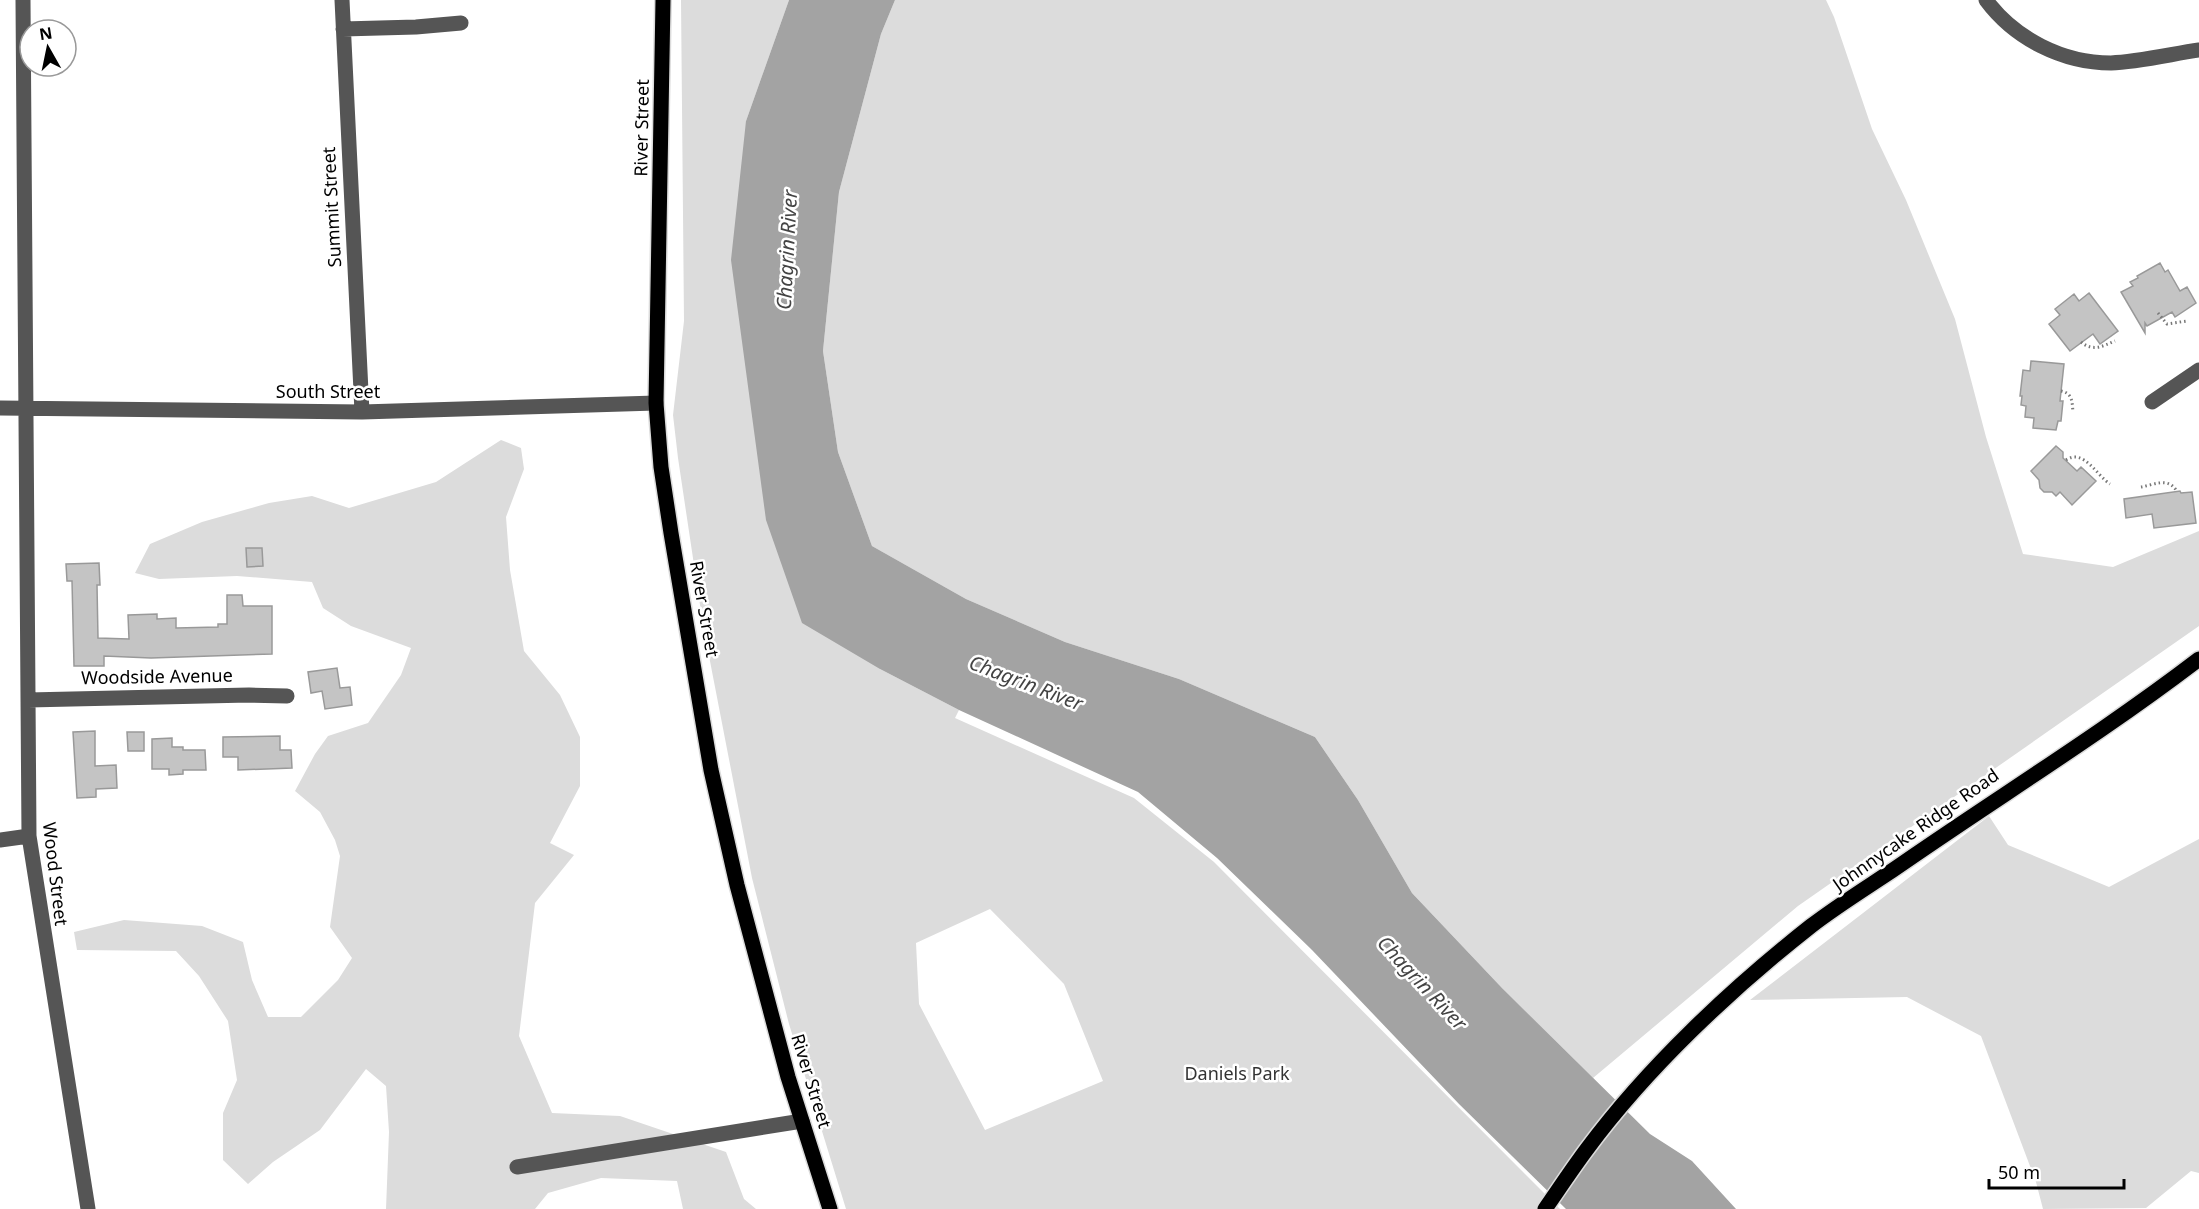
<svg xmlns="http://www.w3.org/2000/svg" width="2199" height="1209" viewBox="0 0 2199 1209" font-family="'Noto Sans',sans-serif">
	<rect width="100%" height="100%" fill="#fff"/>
	<path fill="#dcdcdc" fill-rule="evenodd" d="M 681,0 L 789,0 L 746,121 L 880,669 L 959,710 L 955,718 L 1134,798 L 1214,862 L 1560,1209 L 846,1209 L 789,1024 L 752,878 L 703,625 L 678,458 L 673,415 L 684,321 ZM 990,909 L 1064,984 L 1103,1081 L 985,1130 L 919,1004 L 916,943 Z
		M 895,0 L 1826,0 L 1834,17 L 1872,129 L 1906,200 L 1955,319 L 1986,437 L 2023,554 L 2113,567 L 2199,531 L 2199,626 L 1798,906 L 1593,1078 L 1502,988 L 1412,893 L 1358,800 L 1315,737 L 1179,679 L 1065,642 L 966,599 L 872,546 L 838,452 L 823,351 L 839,192 L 881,34 Z
		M 501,440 L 521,448 L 524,469 L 506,517 L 510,570 L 524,651 L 560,695 L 580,737 L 580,786 L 550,843 L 574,855 L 535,903 L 519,1036 L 552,1113 L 620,1116 L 726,1152 L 744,1199 L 756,1209 L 683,1209 L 677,1181 L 601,1178 L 548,1193 L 535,1209 L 386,1209 L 389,1132 L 386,1086 L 366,1069 L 320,1130 L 273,1162 L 248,1184 L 223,1160 L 223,1113 L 237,1080 L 228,1021 L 199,976 L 176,951 L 77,950 L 74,932 L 124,920 L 202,926 L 243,942 L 252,980 L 268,1017 L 301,1017 L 338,980 L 352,958 L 330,927 L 340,856 L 335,840 L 320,812 L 295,791 L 315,754 L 328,736 L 368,723 L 401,675 L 411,648 L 351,626 L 323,608 L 312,582 L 237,576 L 159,579 L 135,573 L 150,544 L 202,522 L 269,503 L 312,496 L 349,508 L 436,482 Z
		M 1989,816 L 2008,845 L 2109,887 L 2199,839 L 2199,1173 L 2191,1171 L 2146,1208 L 2043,1209 L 2036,1182 L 1981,1036 L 1907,997 L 1750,1000 Z"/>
	<path fill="#a3a3a3" d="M 789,0 L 895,0 L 881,34 L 839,192 L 823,351 L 838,452 L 872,546 L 966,599 L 1065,642 L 1179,679 L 1315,737 L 1358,800 L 1412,893 L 1502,988 L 1650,1134 L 1692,1161 L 1736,1209 L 1566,1209 L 1459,1104 L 1312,950 L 1217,858 L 1138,792 L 959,710 L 880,669 L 802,623 L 766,520 L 731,260 L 746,121 Z"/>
	<path fill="#c4c4c4" stroke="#999" stroke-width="1.5" d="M 2160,263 L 2165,272 L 2168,270 L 2180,291 L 2187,287 L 2196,303 L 2175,317 L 2172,312 L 2147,326 L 2145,323 L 2145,333 L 2121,292 L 2133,286 L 2130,282 L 2138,278 L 2137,276 Z
		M 2089,293 L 2118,331 L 2100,344 L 2093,334 L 2070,351 L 2049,324 L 2060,315 L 2055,309 L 2074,294 L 2079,301 Z
		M 2031,361 L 2064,364 L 2060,401 L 2063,401 L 2061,421 L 2058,421 L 2056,430 L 2033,428 L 2034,418 L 2025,417 L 2026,406 L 2021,405 L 2022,396 L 2020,396 L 2023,370 L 2030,371 Z
		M 2056,446 L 2063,452 L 2063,458 L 2077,471 L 2081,467 L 2096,481 L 2072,505 L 2060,492 L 2056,496 L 2052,492 L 2044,492 L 2040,488 L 2039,480 L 2031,471 Z
		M 2180,491 L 2181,493 L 2192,492 L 2196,523 L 2154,528 L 2152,514 L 2126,518 L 2124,499 Z
		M 246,548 L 262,548 L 263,566 L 247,567 Z
		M 99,563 L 100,585 L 97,585 L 98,638 L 129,639 L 128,615 L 157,614 L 157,619 L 176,618 L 176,628 L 218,627 L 218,624 L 227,624 L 227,595 L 242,595 L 243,606 L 272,606 L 272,654 L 151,658 L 104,656 L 104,666 L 74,666 L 72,581 L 67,581 L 66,564 Z
		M 337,668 L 340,688 L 350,687 L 352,705 L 325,709 L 322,691 L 311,693 L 308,672 Z
		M 95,731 L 95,766 L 116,765 L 117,788 L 96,789 L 96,797 L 77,798 L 73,732 Z
		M 127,732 L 144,732 L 144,751 L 128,751 Z
		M 280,736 L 280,750 L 291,750 L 292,768 L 238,770 L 238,757 L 223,757 L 223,737 Z
		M 172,738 L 172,747 L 183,747 L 183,750 L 205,750 L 206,770 L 183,770 L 183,774 L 169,775 L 169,769 L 152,769 L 152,739 Z"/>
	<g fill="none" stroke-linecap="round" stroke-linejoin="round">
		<g stroke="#dbdbdb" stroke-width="18">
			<path id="major" d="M 663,0 L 656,403 L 661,467 L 671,533 L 711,770 L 737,885 L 788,1077 L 830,1209
				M 1545,1209 C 1559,1189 1572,1169 1587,1149 C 1647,1068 1731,989 1811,926 C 1837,906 1866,888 1893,870 C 1995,799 2101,734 2199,659"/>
		</g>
		<path stroke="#777" stroke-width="3" stroke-dasharray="1.5 3" stroke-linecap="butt" d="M 2158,313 L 2167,324 L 2187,321
			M 2081,342 C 2093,352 2103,346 2115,341
			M 2061,391 C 2073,393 2072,403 2073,412
			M 2066,460 C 2084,448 2097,476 2110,484
			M 2141,487 C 2153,485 2168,477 2176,490"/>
		<path stroke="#555" stroke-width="15" d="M 23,0 L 29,836 L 88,1209
			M 342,0 L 362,412
			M 1986,0 C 2015,39 2063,63 2111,63 C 2137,62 2172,54 2199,50
			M 343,29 L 416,27 L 461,23
			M 2152,402 L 2199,370
			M 0,408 L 362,412 L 656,403
			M 28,700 L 249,695 L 287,696
			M 0,840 L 29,836
			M 517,1167 L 802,1121"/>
		<use href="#major" stroke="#000" stroke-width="15"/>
	</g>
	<g text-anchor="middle" stroke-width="5" stroke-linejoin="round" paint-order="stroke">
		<g font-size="18" fill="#000" stroke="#fff">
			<text transform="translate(642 128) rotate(-89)" y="6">River Street</text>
			<text transform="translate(332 207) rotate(-93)" y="6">Summit Street</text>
			<text x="328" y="398">South Street</text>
			<text transform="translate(704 609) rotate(80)" y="6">River Street</text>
			<text transform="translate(157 677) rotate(-1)" y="6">Woodside Avenue</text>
			<text transform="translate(1916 830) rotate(-35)" y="6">Johnnycake Ridge Road</text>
			<text transform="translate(55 874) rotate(83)" y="6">Wood Street</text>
			<text transform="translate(811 1081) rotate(73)" y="6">River Street</text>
		</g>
		<g font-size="18" fill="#333" stroke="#fff">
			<text x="1237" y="1080">Daniels Park</text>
		</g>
		<g font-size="20" font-style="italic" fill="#444" stroke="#fff">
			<text transform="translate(787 250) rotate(-87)" y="7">Chagrin River</text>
			<text transform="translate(1026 683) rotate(21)" y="7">Chagrin River</text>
			<text transform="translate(1422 983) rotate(47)" y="7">Chagrin River</text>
		</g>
	</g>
	<g transform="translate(48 48) rotate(351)"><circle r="28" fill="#ffffff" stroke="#999999" stroke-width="1.5"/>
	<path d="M0-4.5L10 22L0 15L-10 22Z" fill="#000000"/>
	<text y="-9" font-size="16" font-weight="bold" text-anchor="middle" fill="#000000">N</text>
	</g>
	<path d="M1989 1179v9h135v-9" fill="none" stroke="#000000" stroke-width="3"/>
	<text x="1998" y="1179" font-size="18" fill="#000000" stroke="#ffffff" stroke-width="4.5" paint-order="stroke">50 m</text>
</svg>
